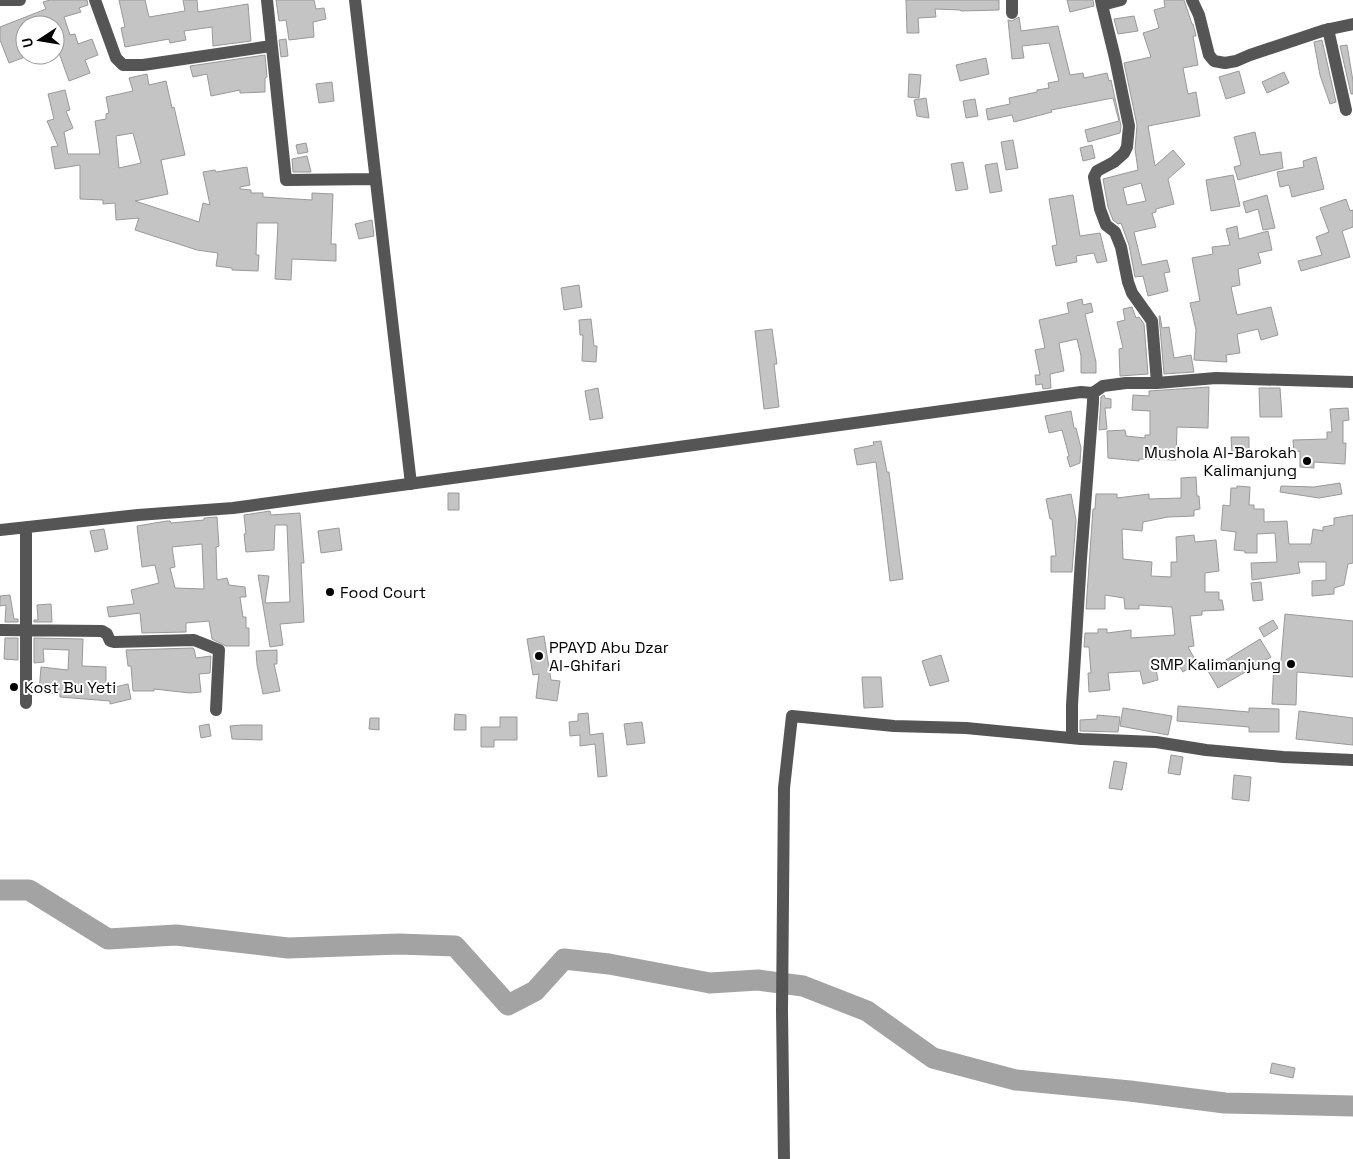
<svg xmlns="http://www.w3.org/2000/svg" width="1353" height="1159" viewBox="0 0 1353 1159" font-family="'Space Grotesk',sans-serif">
	<rect width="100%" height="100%" fill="#fff"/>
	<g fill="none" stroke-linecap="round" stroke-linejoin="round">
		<path stroke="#a3a3a3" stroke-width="21" d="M 0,890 L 29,890 L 108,939 L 176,935 L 288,948 L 399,944 L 455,946 L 508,1005 L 535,991 L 564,959 L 609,964 L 710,983 L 758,980 L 803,986 L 867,1011 L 933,1058 L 1016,1080 L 1130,1091 L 1225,1103 L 1353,1106"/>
	</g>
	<path fill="#c4c4c4" stroke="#999" fill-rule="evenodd" d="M 50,0 L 87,0 L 88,5 L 79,8 L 81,12 L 64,17 L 70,35 L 75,34 L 78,44 L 92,39 L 98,55 L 85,60 L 90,73 L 69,81 L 58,50 L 60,50 L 55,35 L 55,25 L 25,25 L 25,57 L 9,63 L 0,40 L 0,27 L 46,9 L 43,2 Z
		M 119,0 L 145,0 L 149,17 L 185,11 L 183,0 L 197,0 L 198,12 L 248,4 L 251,41 L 213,46 L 212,27 L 184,31 L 186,40 L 170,43 L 169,39 L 125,47 L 121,28 L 125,27 Z
		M 276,0 L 314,0 L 316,9 L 324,8 L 326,19 L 313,22 L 314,37 L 289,40 L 286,20 L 279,21 Z
		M 906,0 L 999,0 L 999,10 L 961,11 L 960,10 L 935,9 L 936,17 L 918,18 L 919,33 L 907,33 Z
		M 1067,0 L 1093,0 L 1094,6 L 1070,12 Z
		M 1164,0 L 1184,0 L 1192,24 L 1193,24 L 1196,36 L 1193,36 L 1198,65 L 1183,68 L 1188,94 L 1196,92 L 1200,116 L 1148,126 L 1155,166 L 1173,150 L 1185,164 L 1168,179 L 1174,204 L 1156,209 L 1156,212 L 1152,213 L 1156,227 L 1134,232 L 1142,265 L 1167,260 L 1170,272 L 1164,273 L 1168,291 L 1148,296 L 1143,276 L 1135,277 L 1129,245 L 1121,223 L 1118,224 L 1113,220 L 1108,207 L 1103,179 L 1138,170 L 1135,149 L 1137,125 L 1124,63 L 1151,57 L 1143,33 L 1159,28 L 1154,10 L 1165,7 ZM 1141,183 L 1146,201 L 1127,205 L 1123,188 Z
		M 1134,16 L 1138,31 L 1118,34 L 1114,19 Z
		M 1019,17 L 1021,31 L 1058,26 L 1070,75 L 1083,73 L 1084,78 L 1107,73 L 1109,81 L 1111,80 L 1121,126 L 1120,133 L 1088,142 L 1085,130 L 1119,121 L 1113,98 L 1051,110 L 1052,112 L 1014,122 L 1012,115 L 988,120 L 986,109 L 1010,104 L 1009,98 L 1037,92 L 1037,90 L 1049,88 L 1048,83 L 1059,81 L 1049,43 L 1022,46 L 1024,58 L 1012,59 L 1008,20 L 1012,21 Z
		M 286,39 L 288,56 L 281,57 L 279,40 Z
		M 1322,40 L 1336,102 L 1330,104 L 1320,75 L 1314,42 Z
		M 1347,45 L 1353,81 L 1353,94 L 1351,94 L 1340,46 Z
		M 265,55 L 267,77 L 265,78 L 265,92 L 240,93 L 240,90 L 211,96 L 207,74 L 193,77 L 190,66 Z
		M 986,58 L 989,74 L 960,81 L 956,65 Z
		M 1239,71 L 1245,93 L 1226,99 L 1219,77 Z
		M 1284,72 L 1289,83 L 1267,93 L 1262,82 Z
		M 147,74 L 149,85 L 166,81 L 172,108 L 174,107 L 185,155 L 161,160 L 168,194 L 135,201 L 199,222 L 203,203 L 210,205 L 203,172 L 215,170 L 216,172 L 247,167 L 250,185 L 240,187 L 240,189 L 251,190 L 251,193 L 263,193 L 263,197 L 312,200 L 312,193 L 333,194 L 331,244 L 336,244 L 336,261 L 292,259 L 291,280 L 275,279 L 278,223 L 257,223 L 256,255 L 259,255 L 258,271 L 232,270 L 232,268 L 216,266 L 218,253 L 197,250 L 135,230 L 139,218 L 116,220 L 115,203 L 103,204 L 103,200 L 80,199 L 80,165 L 55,169 L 51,147 L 58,146 L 47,121 L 54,119 L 48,94 L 65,90 L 70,110 L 66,111 L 73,128 L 64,132 L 68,154 L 100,154 L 95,121 L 106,119 L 106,114 L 109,113 L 106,97 L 133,91 L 129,78 ZM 133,133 L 141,163 L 119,168 L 116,136 Z
		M 909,74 L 921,75 L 919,98 L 908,97 Z
		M 332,82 L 334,101 L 319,103 L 316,84 Z
		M 926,98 L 929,118 L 917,116 L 914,100 Z
		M 975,99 L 978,116 L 966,118 L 963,101 Z
		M 1255,132 L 1260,155 L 1281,152 L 1283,168 L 1238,180 L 1234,167 L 1241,165 L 1234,137 Z
		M 1013,140 L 1018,168 L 1006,170 L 1001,142 Z
		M 306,143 L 308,152 L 298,154 L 296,145 Z
		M 1092,145 L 1095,158 L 1083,161 L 1080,148 Z
		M 307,156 L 311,172 L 293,172 L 292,159 Z
		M 1316,157 L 1324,189 L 1292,197 L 1289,185 L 1280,187 L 1277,172 L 1304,167 L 1303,161 Z
		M 963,162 L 968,189 L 956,191 L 951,164 Z
		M 997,163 L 1002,191 L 990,193 L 985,165 Z
		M 1233,175 L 1240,206 L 1211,211 L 1206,180 Z
		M 1073,195 L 1080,236 L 1100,233 L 1107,261 L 1097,263 L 1094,253 L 1076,256 L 1077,262 L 1056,266 L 1052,246 L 1057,245 L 1049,199 Z
		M 1267,195 L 1275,228 L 1263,230 L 1258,209 L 1246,213 L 1243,202 Z
		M 1346,199 L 1350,211 L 1353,210 L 1353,227 L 1342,231 L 1350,257 L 1301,271 L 1298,261 L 1322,255 L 1316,237 L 1329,232 L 1320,208 Z
		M 372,220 L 374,236 L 359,239 L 355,224 Z
		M 1237,226 L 1239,239 L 1268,231 L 1272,250 L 1258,253 L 1261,263 L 1238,269 L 1240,285 L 1231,287 L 1237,315 L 1271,307 L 1278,335 L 1261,340 L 1258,329 L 1237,334 L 1240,353 L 1226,355 L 1227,362 L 1194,360 L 1196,330 L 1190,303 L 1200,301 L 1192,258 L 1213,254 L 1212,247 L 1230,245 L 1226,229 Z
		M 579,285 L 582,307 L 564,310 L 561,288 Z
		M 1082,299 L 1083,305 L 1091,303 L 1093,312 L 1085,314 L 1096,362 L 1096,373 L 1081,373 L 1081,356 L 1077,339 L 1059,343 L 1064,371 L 1050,374 L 1051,388 L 1043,389 L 1042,384 L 1036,385 L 1035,375 L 1040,375 L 1035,350 L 1045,348 L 1039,320 L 1069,313 L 1067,303 Z
		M 1132,307 L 1136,318 L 1139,317 L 1144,324 L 1148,374 L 1120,376 L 1119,349 L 1123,348 L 1117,322 L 1125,320 L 1123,309 Z
		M 1159,316 L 1160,316 L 1162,328 L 1169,327 L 1174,358 L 1191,355 L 1194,372 L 1164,374 Z
		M 591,319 L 594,346 L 597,346 L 596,362 L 582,361 L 583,335 L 580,335 L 579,320 Z
		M 772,329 L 777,364 L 774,364 L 779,407 L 764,409 L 755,331 Z
		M 1209,387 L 1208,428 L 1177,427 L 1176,460 L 1139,459 L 1139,461 L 1108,458 L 1107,431 L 1125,430 L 1126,436 L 1145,438 L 1145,435 L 1150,435 L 1150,411 L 1132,410 L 1133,395 L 1149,396 L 1149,391 Z
		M 598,388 L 603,418 L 590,420 L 585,391 Z
		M 1259,388 L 1280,388 L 1282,417 L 1260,417 Z
		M 1104,395 L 1105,398 L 1111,399 L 1111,408 L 1105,408 L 1107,429 L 1099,430 L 1101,397 Z
		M 1348,408 L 1349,420 L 1343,421 L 1343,443 L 1346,443 L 1345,464 L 1314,462 L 1314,468 L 1300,467 L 1300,451 L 1294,452 L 1293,440 L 1327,439 L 1327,432 L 1332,432 L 1330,409 Z
		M 1071,411 L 1074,428 L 1076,428 L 1081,448 L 1080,463 L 1070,467 L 1067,457 L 1069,456 L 1062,430 L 1049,433 L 1045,416 Z
		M 1231,437 L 1249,437 L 1249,454 L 1232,454 Z
		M 881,441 L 887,472 L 889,472 L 903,579 L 890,581 L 876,462 L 857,465 L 854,449 L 874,445 L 873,442 Z
		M 1196,477 L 1197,496 L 1199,496 L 1200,509 L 1194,510 L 1194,516 L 1168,517 L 1143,522 L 1142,531 L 1122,529 L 1123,559 L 1152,562 L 1151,576 L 1171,577 L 1171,562 L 1177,562 L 1176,537 L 1194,535 L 1195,542 L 1216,540 L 1219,571 L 1205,573 L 1205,592 L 1219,592 L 1219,600 L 1222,600 L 1224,610 L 1202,611 L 1202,615 L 1190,616 L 1194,646 L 1188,647 L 1197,663 L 1183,672 L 1177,662 L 1156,669 L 1158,680 L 1143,684 L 1140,671 L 1108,673 L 1110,690 L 1089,692 L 1088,673 L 1091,673 L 1089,647 L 1084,647 L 1085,633 L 1098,633 L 1098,629 L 1107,629 L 1107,633 L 1131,630 L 1131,638 L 1175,635 L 1172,607 L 1139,605 L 1139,609 L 1125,609 L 1124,598 L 1105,595 L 1105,609 L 1086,609 L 1093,509 L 1095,509 L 1096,494 L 1117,494 L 1117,498 L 1149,494 L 1149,499 L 1181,498 L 1181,478 Z
		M 1340,483 L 1342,494 L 1319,498 L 1280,492 L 1281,486 L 1314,487 Z
		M 1237,486 L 1250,487 L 1249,505 L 1254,505 L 1254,509 L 1264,509 L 1264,522 L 1287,521 L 1289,544 L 1311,544 L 1313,529 L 1323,531 L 1323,527 L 1334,525 L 1334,518 L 1353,515 L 1353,563 L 1348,564 L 1344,585 L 1334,588 L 1334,594 L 1312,596 L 1312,581 L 1326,580 L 1326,562 L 1298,562 L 1300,573 L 1252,580 L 1251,563 L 1277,562 L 1275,533 L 1257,534 L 1257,553 L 1245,553 L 1245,551 L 1234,550 L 1236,532 L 1221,530 L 1223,505 L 1230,506 L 1231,488 L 1237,488 Z
		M 448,493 L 459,493 L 459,510 L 448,510 Z
		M 1071,494 L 1076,520 L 1072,572 L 1051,572 L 1051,556 L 1056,556 L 1052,519 L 1050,519 L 1046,499 Z
		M 270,511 L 271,515 L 300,513 L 304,563 L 301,563 L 304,622 L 280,624 L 283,645 L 270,647 L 258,575 L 269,576 L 265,603 L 290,602 L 287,525 L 275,525 L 274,550 L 246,552 L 244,534 L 246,534 L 244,515 Z
		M 217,517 L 219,546 L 216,547 L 217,580 L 227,578 L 229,585 L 245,587 L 246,597 L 240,597 L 243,617 L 246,617 L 246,628 L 249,628 L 249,646 L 226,646 L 212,639 L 209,621 L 186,623 L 186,632 L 142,633 L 140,613 L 109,617 L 107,607 L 134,604 L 131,590 L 159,583 L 155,565 L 142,567 L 137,526 L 167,521 L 170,521 L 171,523 L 204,520 L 204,518 ZM 202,544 L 204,589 L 175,588 L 170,568 L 175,567 L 172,547 Z
		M 339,528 L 342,550 L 321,553 L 318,531 Z
		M 104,529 L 108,549 L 95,552 L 90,531 Z
		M 1261,582 L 1263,600 L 1253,601 L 1251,583 Z
		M 10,595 L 14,619 L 18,619 L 18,622 L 5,622 L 6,605 L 0,606 L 0,596 Z
		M 51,604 L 52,622 L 34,622 L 34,620 L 38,620 L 37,605 Z
		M 1285,614 L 1353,621 L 1353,677 L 1297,672 L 1296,705 L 1272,704 L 1274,662 L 1280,672 Z
		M 1273,620 L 1278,628 L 1264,637 L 1259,628 Z
		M 544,636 L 551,680 L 560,681 L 557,701 L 536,698 L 539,674 L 533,675 L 527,639 Z
		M 5,638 L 18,638 L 18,660 L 4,659 Z
		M 34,638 L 83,639 L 82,666 L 106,667 L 106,689 L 128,684 L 131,699 L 110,704 L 110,701 L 60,697 L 60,694 L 39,692 L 41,667 L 68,670 L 69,650 L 43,649 L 44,662 L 34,663 Z
		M 1260,639 L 1271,657 L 1218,688 L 1208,671 Z
		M 193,648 L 194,649 L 196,658 L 211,656 L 210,673 L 199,674 L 201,692 L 190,693 L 154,689 L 154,691 L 133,691 L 131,666 L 128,666 L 126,650 Z
		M 277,650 L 277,664 L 274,664 L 280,691 L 263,694 L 257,665 L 256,651 Z
		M 941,655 L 949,681 L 930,686 L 922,661 Z
		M 862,677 L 881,677 L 883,707 L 864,708 Z
		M 1178,706 L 1249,712 L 1249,708 L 1279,709 L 1279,732 L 1249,732 L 1249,727 L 1177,721 Z
		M 1123,708 L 1172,716 L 1168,735 L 1120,726 Z
		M 1299,711 L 1353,718 L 1353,745 L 1296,739 Z
		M 588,713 L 590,735 L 603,733 L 607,776 L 598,777 L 595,744 L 580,746 L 580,735 L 570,736 L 569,722 L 578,721 L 578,714 Z
		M 455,714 L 466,715 L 466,730 L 454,730 Z
		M 1097,715 L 1120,717 L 1118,732 L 1080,731 L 1080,720 L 1097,719 Z
		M 500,717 L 517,717 L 517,740 L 494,740 L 494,747 L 481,747 L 481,727 L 500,727 Z
		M 370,718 L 379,718 L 379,730 L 369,729 Z
		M 642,722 L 645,743 L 627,745 L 624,724 Z
		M 209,724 L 211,736 L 201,738 L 199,726 Z
		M 242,725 L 262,725 L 262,740 L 232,739 L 230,726 Z
		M 1171,755 L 1183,757 L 1180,775 L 1168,773 Z
		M 1114,761 L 1127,763 L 1122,790 L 1109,788 Z
		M 1234,775 L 1251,777 L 1249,801 L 1232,799 Z
		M 1272,1063 L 1295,1068 L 1293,1078 L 1270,1073 Z"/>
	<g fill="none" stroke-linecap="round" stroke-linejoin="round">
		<path stroke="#555" stroke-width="12" d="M 1,0 L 20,0
			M 95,0 L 116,58 L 123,65 L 143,65 L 271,46
			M 267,0 L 286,180 L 375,179
			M 355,0 L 411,484
			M 1101,0 L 1102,5 L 1121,0
			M 1192,0 L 1199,15 L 1209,55 L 1214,61 L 1225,63 L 1236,61 L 1250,55 L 1325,30 L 1353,24
			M 1102,5 L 1115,58 L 1129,126 L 1127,147 L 1124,153 L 1114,162 L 1097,171 L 1094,177 L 1100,209 L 1106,225 L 1115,232 L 1121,247 L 1128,282 L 1132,293 L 1152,321 L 1157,383
			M 1012,13 L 1012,0
			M 1328,29 L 1346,110
			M 26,528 L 26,703
			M 0,530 L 138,515 L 233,508 L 1081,392 L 1093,393 L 1103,386 L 1126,383 L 1157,383 L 1216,378 L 1353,382
			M 0,630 L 102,631 L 107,634 L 110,641 L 114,642 L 194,640 L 219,650 L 216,710
			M 1072,738 L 1072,705 L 1081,559 L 1093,402 L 1093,393
			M 784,1159 L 782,1010 L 784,788 L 792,716 L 894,726 L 966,728 L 1081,739 L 1156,742 L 1206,750 L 1283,757 L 1353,760"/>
	</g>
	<g fill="#000" stroke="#fff" stroke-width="2">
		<circle cx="1307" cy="461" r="5"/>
		<circle cx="330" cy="592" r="5"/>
		<circle cx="539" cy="656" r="5"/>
		<circle cx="1291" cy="664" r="5"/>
		<circle cx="14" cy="687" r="5"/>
	</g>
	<g text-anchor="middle" stroke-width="4" stroke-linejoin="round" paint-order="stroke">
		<g font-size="16" fill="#000" stroke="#fff" text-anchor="start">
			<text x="1297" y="458" text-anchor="end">Mushola Al-Barokah<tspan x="1297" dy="18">Kalimanjung</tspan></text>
			<text x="340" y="598">Food Court</text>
			<text x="549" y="653">PPAYD Abu Dzar<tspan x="549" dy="18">Al-Ghifari</tspan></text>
			<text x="1281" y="670" text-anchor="end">SMP Kalimanjung</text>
			<text x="24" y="693">Kost Bu Yeti</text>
		</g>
	</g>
	<g transform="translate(40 40) rotate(258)"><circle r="24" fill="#ffffff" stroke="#999999"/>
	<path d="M0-4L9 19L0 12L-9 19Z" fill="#000000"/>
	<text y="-8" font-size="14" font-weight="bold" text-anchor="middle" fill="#000000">U</text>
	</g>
</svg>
